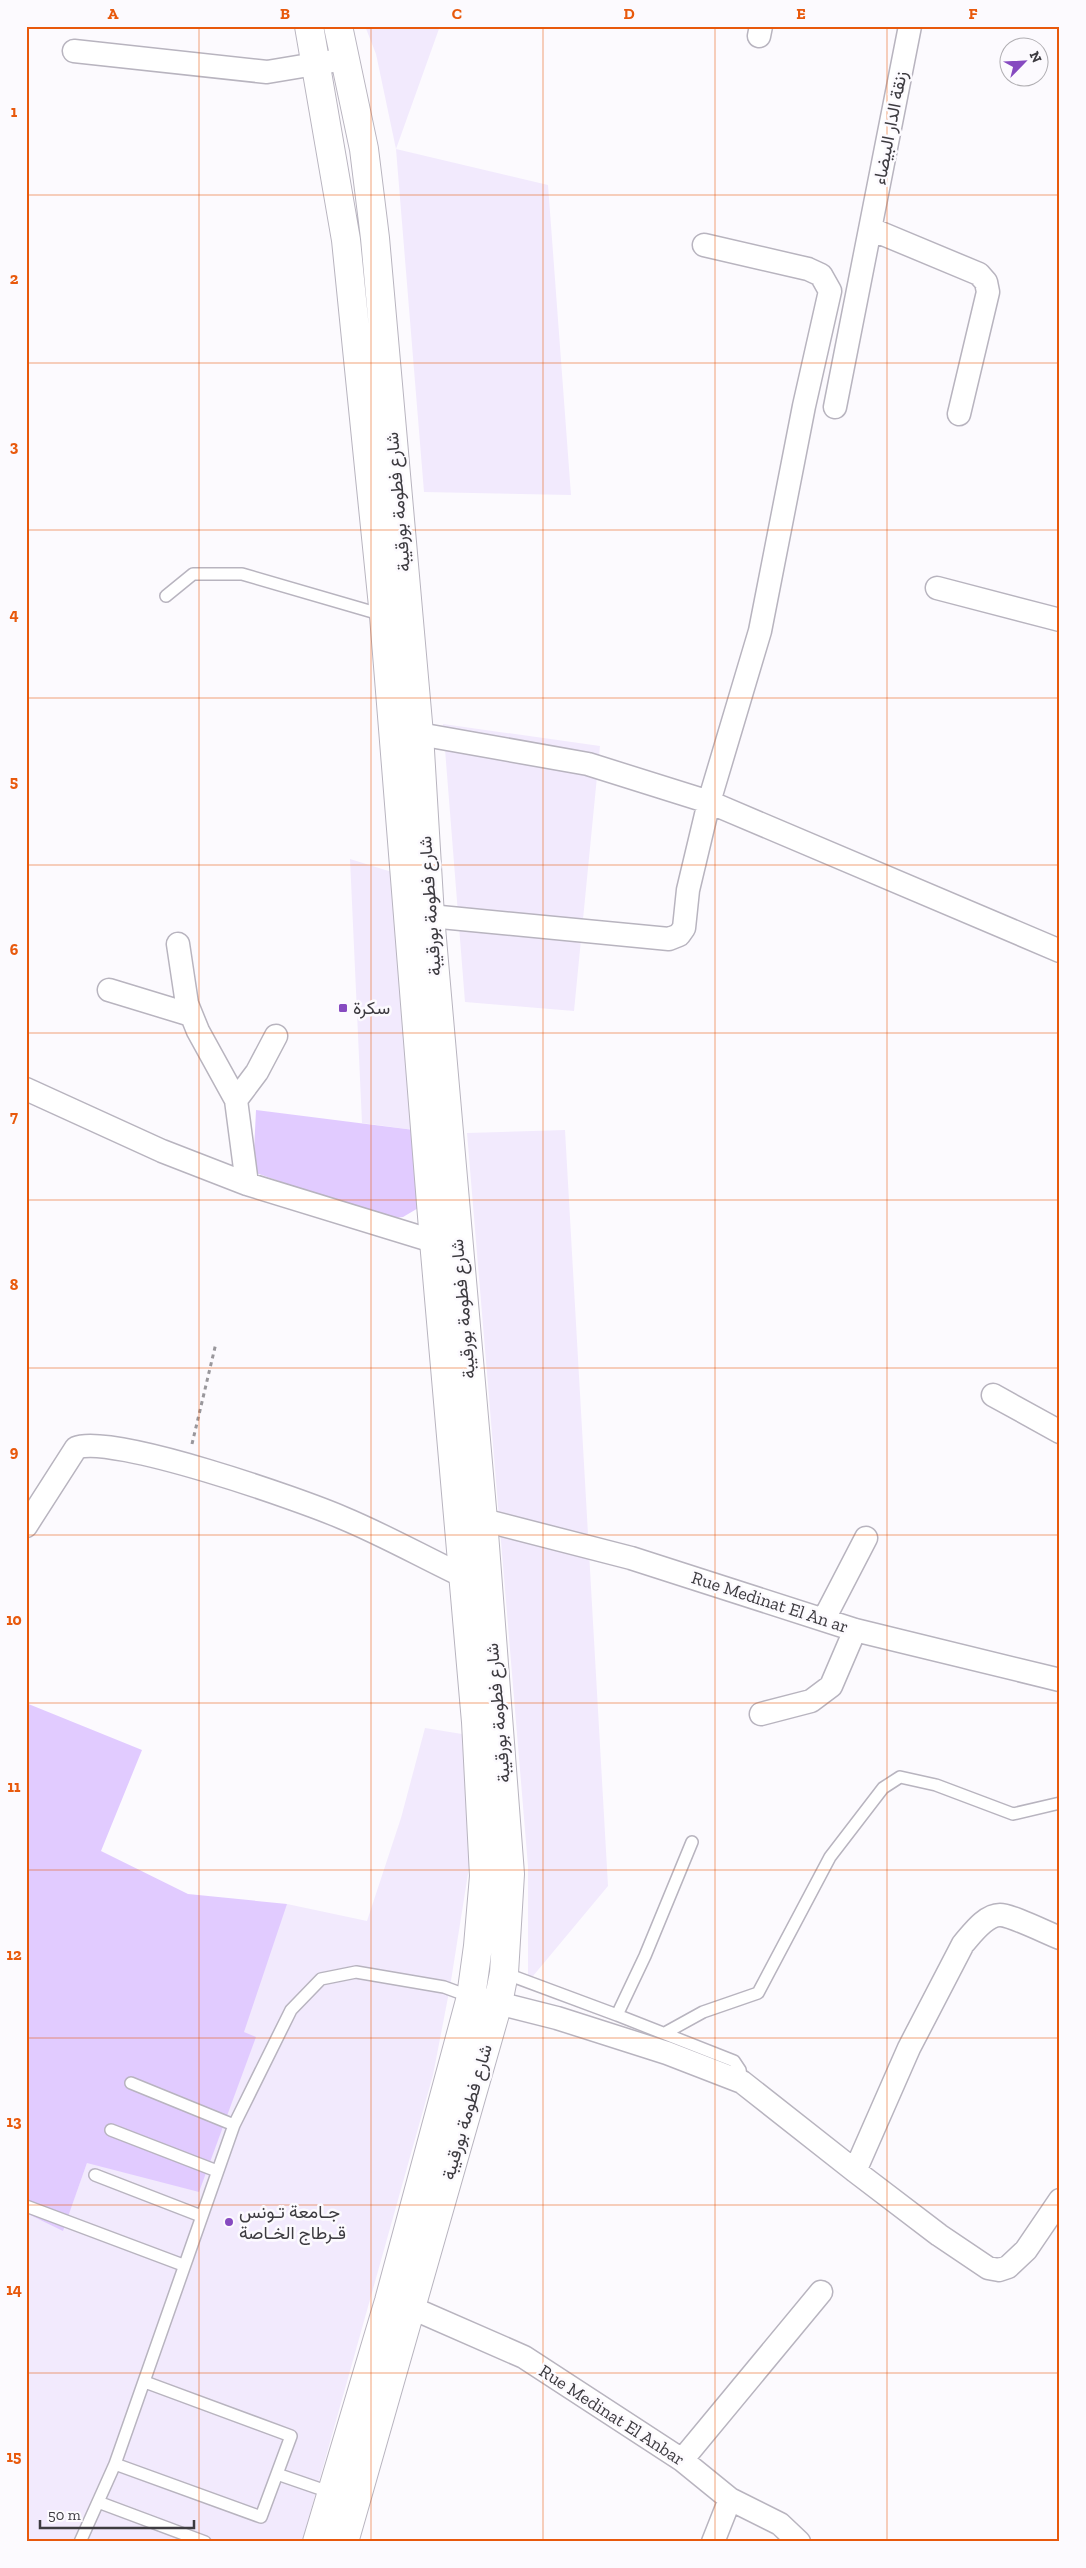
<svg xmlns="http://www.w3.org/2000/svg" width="1086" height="2568" viewBox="0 0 1086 2568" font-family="'Zilla Slab',Vazirmatn,serif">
	<rect width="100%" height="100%" fill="#fcfafe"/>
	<path fill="#f2eafd" d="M 365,26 L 440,26 L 396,149 L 548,185 L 571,495 L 424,492 L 396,149 L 376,54 Z
		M 443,724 L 600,746 L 574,1011 L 465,1002 Z
		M 350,859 L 395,873 L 414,1130 L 362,1123 Z
		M 565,1130 L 608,1886 L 528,1982 L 528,1866 L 467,1133 Z
		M 425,1728 L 462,1734 L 470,1861 L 450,1987 L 433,2075 L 302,2542 L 26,2542 L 26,2213 L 63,2230 L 87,2163 L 287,1904 L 367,1921 L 401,1818 Z"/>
	<path fill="#e1cbff" d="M 256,1110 L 414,1130 L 420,1207 L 403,1217 L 386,1219 L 253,1172 Z
		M 26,1703 L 142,1750 L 101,1851 L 188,1894 L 287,1904 L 244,2032 L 256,2037 L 199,2192 L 87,2163 L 63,2231 L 26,2213 Z"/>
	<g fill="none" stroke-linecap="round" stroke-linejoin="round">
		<g stroke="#b8b4bf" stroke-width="14">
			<path id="service" d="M 166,596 L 193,574 L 242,574 L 383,615
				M 692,1842 L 645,1956 L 617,2015 L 734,2061 L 740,2070 L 742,2082
				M 504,1973 L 617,2015
				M 665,2033 L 703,2012 L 758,1993 L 830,1857 L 883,1788 L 900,1777 L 936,1785 L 1013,1814 L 1060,1803
				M 131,2083 L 234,2125
				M 111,2130 L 217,2171
				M 95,2175 L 201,2216
				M 26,2206 L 183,2265
				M 145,2382 L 291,2436 L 261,2517 L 115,2464 L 234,2125 L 291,2010 L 321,1979 L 356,1972 L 444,1987 L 471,1997
				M 277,2474 L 332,2493
				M 98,2502 L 205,2542
				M 80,2542 L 115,2464"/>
		</g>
		<g stroke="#b8b4bf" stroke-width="25">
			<path id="minor" d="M 759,36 L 761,26
				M 74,51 L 267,72 L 345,59
				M 871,229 L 979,274 L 986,282 L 988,292 L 959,414
				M 835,407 L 910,26
				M 937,588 L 1060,620
				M 419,734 L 588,764 L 709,802 L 1060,951
				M 430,916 L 669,939 L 679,935 L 684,928 L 688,890 L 709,802 L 760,631 L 804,406 L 830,291 L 821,275 L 808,269 L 704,245
				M 178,944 L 187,1004 L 198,1031 L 236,1100
				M 109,990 L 191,1015
				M 26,1089 L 162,1151 L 247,1184 L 449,1246
				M 247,1184 L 236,1100 L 257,1072 L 276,1036
				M 993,1395 L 1060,1432
				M 483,1520 L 631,1558 L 855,1630 L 1060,1680
				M 26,1526 L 76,1448 C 110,1433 302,1500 343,1518 C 384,1535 423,1557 463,1576
				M 824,1619 L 866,1538
				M 761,1714 L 811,1701 L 831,1686 L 855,1630
				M 482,1999 L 557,2018 L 667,2053 L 742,2082 L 855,2171 L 939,2235 L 988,2268 L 999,2270 L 1008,2267 L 1026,2250 L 1060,2200
				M 855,2171 L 909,2048 L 963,1944 C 972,1934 985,1915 1000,1915 C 1011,1915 1047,1933 1060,1938
				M 412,2308 L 524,2357 L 682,2460 L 730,2499 L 780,2524 L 799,2542
				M 682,2460 L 821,2292
				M 713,2542 L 730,2499"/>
		</g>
		<g stroke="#b8b4bf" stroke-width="30">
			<path id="primary" d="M 309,26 L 346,240 L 384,616 L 434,1241 L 476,1722 L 484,1876 L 478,1946 L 471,1997 L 389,2301 L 317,2542
				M 338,26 L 364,149 L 375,238 L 419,734 L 430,916 L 483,1520 L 510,1874 L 504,1973 L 498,2003 L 344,2542"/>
		</g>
		<path stroke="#99979c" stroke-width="3" stroke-dasharray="4 4" stroke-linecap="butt" d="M 192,1444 L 216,1343"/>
		<use href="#service" stroke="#fff" stroke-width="11"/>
		<use href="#minor" stroke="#fff" stroke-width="22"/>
		<use href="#primary" stroke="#fff" stroke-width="28"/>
	</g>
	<path fill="none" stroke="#e8590c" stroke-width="1" stroke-opacity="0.55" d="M 199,26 L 199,2542M 371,26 L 371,2542M 543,26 L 543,2542M 715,26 L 715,2542M 887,26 L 887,2542M 26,195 L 1060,195M 26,363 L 1060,363M 26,530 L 1060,530M 26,698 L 1060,698M 26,865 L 1060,865M 26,1033 L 1060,1033M 26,1200 L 1060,1200M 26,1368 L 1060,1368M 26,1535 L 1060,1535M 26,1703 L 1060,1703M 26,1870 L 1060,1870M 26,2038 L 1060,2038M 26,2205 L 1060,2205M 26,2373 L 1060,2373"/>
	<g fill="#864ac0" stroke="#fcfafe" stroke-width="2">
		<rect x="338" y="1003" width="10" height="10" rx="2.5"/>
		<circle cx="229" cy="2222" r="5"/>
	</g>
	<g text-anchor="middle" stroke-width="5" stroke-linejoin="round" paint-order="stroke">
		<g font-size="18" fill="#3d3b40" stroke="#fcfafe">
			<text transform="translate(890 128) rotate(-79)" y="6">زنقة الدار البيضاء</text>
			<text transform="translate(398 502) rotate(-95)" y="6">شارع فطومة بورقيبة</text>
			<text transform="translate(430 906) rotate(-94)" y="6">شارع فطومة بورقيبة</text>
			<text transform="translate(463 1309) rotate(-95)" y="6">شارع فطومة بورقيبة</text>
			<text transform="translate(770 1602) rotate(18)" y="6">Rue Medinat El An ar</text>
			<text transform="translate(498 1713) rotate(-95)" y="6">شارع فطومة بورقيبة</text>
			<text transform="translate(467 2112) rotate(-74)" y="6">شارع فطومة بورقيبة</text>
			<text transform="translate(612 2415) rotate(33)" y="6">Rue Medinat El Anbar</text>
		</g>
		<g font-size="18" fill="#3d3b40" stroke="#fcfafe" text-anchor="start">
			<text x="353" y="1014">سكرة</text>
			<text x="239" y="2218">جـامعة تـونس<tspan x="239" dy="21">قـرطاج الخـاصة</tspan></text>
		</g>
	</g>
	<rect width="1086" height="2568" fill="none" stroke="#fcfafe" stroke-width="55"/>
	<g transform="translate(1024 62) rotate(66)"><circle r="24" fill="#fcfafe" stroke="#b0aeb2"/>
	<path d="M0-4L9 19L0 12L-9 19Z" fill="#864ac0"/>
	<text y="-8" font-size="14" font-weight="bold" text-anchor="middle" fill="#3d3b40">N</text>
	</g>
	<path d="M40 2520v8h154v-8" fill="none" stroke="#3d3b40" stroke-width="2.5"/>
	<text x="48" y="2520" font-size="15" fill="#3d3b40" stroke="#fcfafe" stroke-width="4" paint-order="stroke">50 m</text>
	<rect x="28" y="28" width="1030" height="2512" fill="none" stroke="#e8590c" stroke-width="2"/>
	<g font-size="16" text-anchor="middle" font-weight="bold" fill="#e8590c">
		<text x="113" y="19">A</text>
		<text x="285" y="19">B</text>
		<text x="457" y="19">C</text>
		<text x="629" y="19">D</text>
		<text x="801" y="19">E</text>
		<text x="973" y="19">F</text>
		<text x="14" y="117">1</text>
		<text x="14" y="284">2</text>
		<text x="14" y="452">3</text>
		<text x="14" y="620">4</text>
		<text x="14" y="787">5</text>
		<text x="14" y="955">6</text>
		<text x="14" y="1122">7</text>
		<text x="14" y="1290">8</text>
		<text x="14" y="1457">9</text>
		<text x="14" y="1625">10</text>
		<text x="14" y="1792">11</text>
		<text x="14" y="1960">12</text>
		<text x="14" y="2127">13</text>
		<text x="14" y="2295">14</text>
		<text x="14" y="2462">15</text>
	</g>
</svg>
